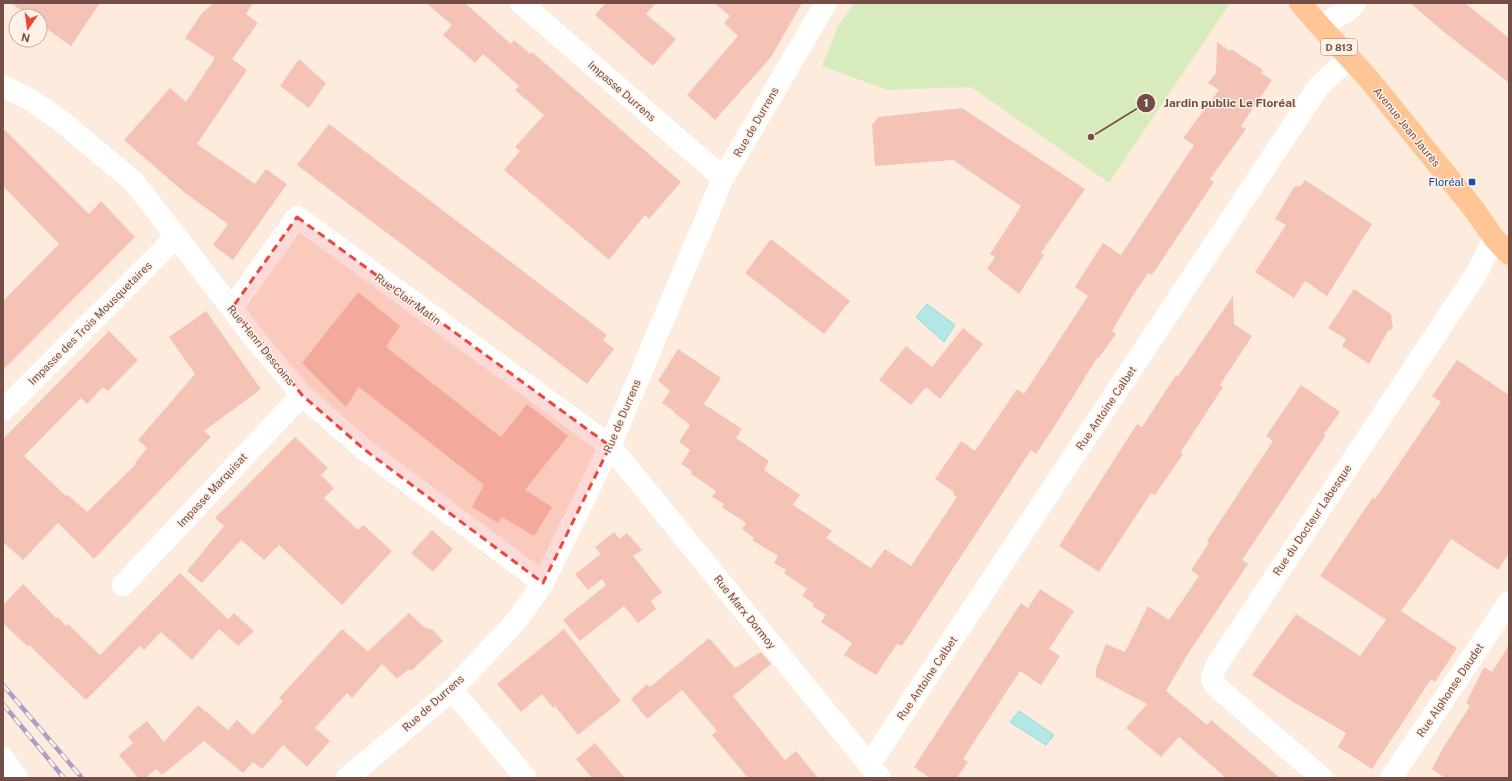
<svg xmlns="http://www.w3.org/2000/svg" width="1512" height="781" viewBox="0 0 1512 781" font-family="'Public Sans',sans-serif">
	<rect width="100%" height="100%" fill="#fdecde"/>
	<path fill="#d7ebbd" d="M 855,3 L 1230,3 L 1109,183 L 971,87 L 887,90 L 822,66 L 838,26 Z"/>
	<path fill="#b3e7e6" stroke="#98d9d8" d="M 927,304 L 955,325 L 944,342 L 916,317 Z
		M 1019,711 L 1054,735 L 1046,745 L 1010,722 Z"/>
	<path fill="#f4c3b5" d="M 11,3 L 100,3 L 71,46 L 40,24 L 40,16 L 29,16 Z
		M 214,3 L 253,3 L 246,14 L 258,23 L 232,59 L 247,70 L 197,144 L 255,184 L 266,169 L 287,184 L 233,260 L 213,245 L 228,224 L 185,193 L 124,140 L 170,88 L 186,102 L 215,58 L 185,38 L 202,13 Z
		M 426,3 L 465,3 L 511,44 L 514,40 L 530,54 L 532,52 L 681,182 L 649,219 L 645,215 L 609,260 L 504,170 L 520,151 L 515,147 L 544,115 L 515,90 L 519,86 L 483,54 L 475,63 L 443,35 L 452,25 Z
		M 606,3 L 656,3 L 646,14 L 676,39 L 653,66 L 595,15 Z
		M 714,3 L 802,3 L 771,57 L 715,120 L 687,95 L 738,36 L 724,23 L 730,16 Z
		M 1410,3 L 1465,3 L 1509,38 L 1509,83 L 1444,32 Z
		M 1217,42 L 1230,51 L 1231,49 L 1263,70 L 1261,73 L 1272,80 L 1241,126 L 1246,129 L 1210,179 L 1214,182 L 1152,275 L 1148,273 L 1132,297 L 1112,331 L 1116,334 L 1098,359 L 1097,358 L 1054,427 L 1036,454 L 1031,450 L 902,646 L 897,644 L 876,675 L 844,655 L 852,643 L 821,622 L 826,615 L 812,606 L 814,604 L 802,596 L 807,589 L 784,573 L 786,570 L 774,563 L 778,556 L 752,540 L 754,538 L 742,529 L 746,523 L 722,507 L 724,504 L 712,497 L 716,491 L 691,474 L 692,471 L 681,464 L 690,450 L 679,442 L 690,425 L 674,413 L 675,412 L 662,403 L 670,391 L 658,381 L 678,349 L 721,378 L 704,404 L 742,429 L 736,438 L 769,461 L 764,470 L 800,495 L 793,505 L 832,531 L 826,538 L 871,568 L 885,549 L 911,566 L 957,497 L 953,494 L 954,492 L 935,479 L 961,441 L 975,451 L 1017,389 L 1024,394 L 1088,296 L 1075,287 L 1103,243 L 1121,255 L 1194,145 L 1183,138 L 1219,90 L 1208,83 L 1216,73 Z
		M 299,59 L 326,83 L 309,108 L 280,86 Z
		M 962,108 L 1085,189 L 1041,253 L 1044,255 L 1019,294 L 987,269 L 995,257 L 990,254 L 1021,206 L 953,160 L 875,166 L 872,125 L 878,117 Z
		M 329,124 L 607,335 L 603,340 L 614,349 L 587,384 L 297,165 Z
		M 3,128 L 89,214 L 101,201 L 135,237 L 3,370 L 3,301 L 59,244 L 3,186 Z
		M 1305,180 L 1372,224 L 1327,296 L 1305,281 L 1294,298 L 1255,272 L 1286,225 L 1275,219 L 1294,187 L 1301,186 Z
		M 771,239 L 850,301 L 824,334 L 745,273 Z
		M 1354,289 L 1391,314 L 1393,329 L 1388,331 L 1369,364 L 1342,346 L 1346,339 L 1328,328 Z
		M 358,292 L 400,326 L 386,347 L 501,437 L 527,404 L 568,436 L 525,490 L 552,507 L 534,536 L 502,517 L 498,523 L 472,507 L 484,485 L 359,387 L 346,407 L 302,363 Z
		M 1233,296 L 1234,324 L 1252,336 L 1220,385 L 1223,387 L 1181,452 L 1183,454 L 1155,495 L 1151,493 L 1099,572 L 1059,546 L 1137,424 L 1142,427 L 1176,375 L 1178,376 Z
		M 206,311 L 261,389 L 204,431 L 211,437 L 94,559 L 58,523 L 23,560 L 3,542 L 3,436 L 4,438 L 109,331 L 138,360 L 108,391 L 103,387 L 87,404 L 81,398 L 24,456 L 66,496 L 68,495 L 87,512 L 136,464 L 135,463 L 147,448 L 138,440 L 195,374 L 169,337 Z
		M 963,328 L 983,344 L 940,399 L 926,387 L 911,405 L 879,380 L 906,346 L 932,367 Z
		M 1457,360 L 1509,395 L 1509,553 L 1498,570 L 1451,539 L 1425,578 L 1401,611 L 1457,648 L 1435,682 L 1431,679 L 1372,769 L 1338,747 L 1346,733 L 1293,702 L 1252,675 L 1296,614 L 1360,656 L 1386,620 L 1320,576 L 1373,497 L 1375,499 L 1441,402 L 1432,396 Z
		M 1301,385 L 1340,412 L 1324,434 L 1326,435 L 1242,560 L 1248,564 L 1189,652 L 1166,691 L 1207,725 L 1211,720 L 1280,778 L 1226,778 L 1179,737 L 1161,757 L 1126,728 L 1147,704 L 1096,677 L 1096,669 L 1106,644 L 1125,652 L 1148,606 L 1169,620 L 1199,576 L 1191,570 L 1209,543 L 1207,541 L 1273,441 L 1266,436 Z
		M 295,437 L 328,468 L 321,475 L 334,488 L 324,498 L 358,530 L 363,525 L 392,551 L 342,605 L 279,545 L 264,560 L 241,540 L 202,583 L 187,571 L 224,526 L 215,518 Z
		M 432,530 L 453,549 L 433,572 L 411,553 Z
		M 614,532 L 620,539 L 627,533 L 642,550 L 633,556 L 662,592 L 651,601 L 656,609 L 638,623 L 624,606 L 580,641 L 563,620 L 606,585 L 602,579 L 588,590 L 575,574 L 601,554 L 595,547 Z
		M 180,573 L 228,619 L 234,613 L 254,631 L 238,646 L 219,629 L 192,660 L 161,632 L 144,650 L 140,646 L 86,700 L 29,645 L 28,647 L 3,623 L 3,605 L 23,584 L 56,618 L 58,617 L 66,626 L 68,624 L 100,655 Z
		M 1040,589 L 1074,611 L 1049,649 L 1060,656 L 1041,685 L 1020,671 L 963,759 L 968,762 L 957,778 L 930,778 L 914,767 L 1021,603 L 1028,608 Z
		M 409,613 L 424,627 L 433,630 L 443,641 L 411,671 L 409,669 L 397,679 L 382,664 L 352,698 L 347,693 L 315,728 L 330,741 L 307,767 L 283,745 L 262,769 L 253,762 L 243,773 L 204,741 L 162,775 L 156,769 L 145,778 L 138,778 L 119,755 L 133,743 L 128,736 L 147,721 L 164,742 L 198,705 L 228,730 L 237,720 L 253,735 L 283,701 L 279,698 L 342,629 L 370,653 L 368,651 Z
		M 564,629 L 621,701 L 578,735 L 555,706 L 553,708 L 542,694 L 521,712 L 497,684 Z
		M 709,638 L 735,668 L 761,652 L 771,664 L 733,696 L 785,760 L 796,751 L 818,778 L 748,778 L 712,735 L 717,731 L 682,690 L 647,719 L 631,699 L 647,684 L 650,687 Z
		M 1509,645 L 1509,778 L 1445,778 L 1432,769 L 1443,748 L 1470,706 L 1466,703 L 1484,667 L 1492,672 Z
		M 595,743 L 625,778 L 592,778 L 576,759 Z"/>
	<g fill="none" stroke-linecap="round" stroke-linejoin="round">
		<path stroke="#fff" stroke-width="22" d="M 521,3 L 723,178
			M 1320,26 L 1349,10 L 1355,3
			M 3,86 L 29,99 L 60,120 L 134,182 L 256,340 L 302,395 L 365,450 L 543,583
			M 232,308 L 297,217 L 610,446 L 880,778
			M 3,410 L 164,249 L 175,236
			M 123,585 L 302,395
			M 452,690 L 526,778
			M 3,758 L 17,778
			M 869,765 L 1319,86 L 1349,58
			M 347,778 L 452,690 L 518,619 L 543,583 L 610,446 L 723,178 L 826,3
			M 1322,778 L 1216,686 L 1212,679 L 1216,666 L 1478,271 L 1494,238
			M 1391,778 L 1509,602"/>
		<path stroke="#ffc594" stroke-width="22" d="M 1300,3 L 1320,26 L 1368,78 L 1473,208 L 1494,238 L 1509,254"/>
		<g stroke="#ac9ec6" stroke-width="4.5">
			<path id="rail" d="M 3,685 L 82,778
				M 3,704 L 64,778"/>
		</g>
		<use href="#rail" stroke="#fff1e6" stroke-width="3" stroke-dasharray="9" stroke-linecap="butt"/>
	</g>
	<path fill="#ee463d" fill-opacity="0.2" stroke="#ee463d" stroke-width="3" stroke-dasharray="8 5" stroke-linejoin="round" d="M 297,217 L 610,446 L 543,583 L 365,450 L 302,395 L 232,308 Z"/>
	<rect fill="#1a4fb4" stroke="#fff1e6" stroke-width="1.5" x="1468" y="178" width="8" height="8" rx="2"/>
	<g text-anchor="middle" stroke-width="3" stroke-linejoin="round" paint-order="stroke">
		<rect fill="#fff1e6" stroke="#9e7f76" stroke-width="1" x="1321" y="39" width="36" height="16" rx="3"/>
		<g font-size="10" font-weight="bold" fill="#744e46">
			<text x="1339" y="51">D 813</text>
		</g>
		<g font-size="11" fill="#744e46" stroke="#fff1e6">
			<text transform="translate(622 91) rotate(41)" y="4">Impasse Durrens</text>
			<text transform="translate(756 122) rotate(-60)" y="4">Rue de Durrens</text>
			<text transform="translate(1407 127) rotate(51)" y="4">Avenue Jean Jaurès</text>
			<text transform="translate(408 299) rotate(36)" y="4">Rue Clair Matin</text>
			<text transform="translate(90 323) rotate(-45)" y="4">Impasse des Trois Mousquetaires</text>
			<text transform="translate(261 345) rotate(51)" y="4">Rue Henri Descoins</text>
			<text transform="translate(1106 408) rotate(-56)" y="4">Rue Antoine Calbet</text>
			<text transform="translate(622 416) rotate(-67)" y="4">Rue de Durrens</text>
			<text transform="translate(212 490) rotate(-47)" y="4">Impasse Marquisat</text>
			<text transform="translate(1312 520) rotate(-56)" y="4">Rue du Docteur Labesque</text>
			<text transform="translate(745 612) rotate(51)" y="4">Rue Marx Dormoy</text>
			<text transform="translate(927 678) rotate(-56)" y="4">Rue Antoine Calbet</text>
			<text transform="translate(1450 690) rotate(-56)" y="4">Rue Alphonse Daudet</text>
			<text transform="translate(433 703) rotate(-42)" y="4">Rue de Durrens</text>
		</g>
		<g font-size="11" fill="#164399" stroke="#fff1e6" text-anchor="end">
			<text x="1464" y="186">Floréal</text>
		</g>
	</g>
	<path fill="none" stroke="#744e46" stroke-width="1.5" d="M1091 137L1146 103"/>
	<g fill="#744e46" stroke="#fff1e6" stroke-width="1.5">
		<circle cx="1091" cy="137" r="4"/>
		<circle cx="1146" cy="103" r="10"/>
	</g>
	<g font-size="12" text-anchor="middle" font-weight="bold" fill="#fff">
		<text x="1146" y="107">1</text>
	</g>
	<g font-size="12" text-anchor="middle" font-weight="bold" fill="#744e46" stroke="#fff1e6" stroke-width="3" stroke-linejoin="round" paint-order="stroke">
		<text x="1230" y="107">Jardin public Le Floréal</text>
	</g>
	<rect width="1512" height="781" fill="none" stroke="#744e46" stroke-width="8"/>
	<g transform="translate(28 28) rotate(193)"><circle r="19" fill="#fff1e6" stroke="#c7b0a6"/>
	<path d="M0-3L7 15L0 10L-7 15Z" fill="#ee463d"/>
	<text y="-6" font-size="11" font-weight="bold" text-anchor="middle" fill="#744e46">N</text>
	</g>
</svg>
